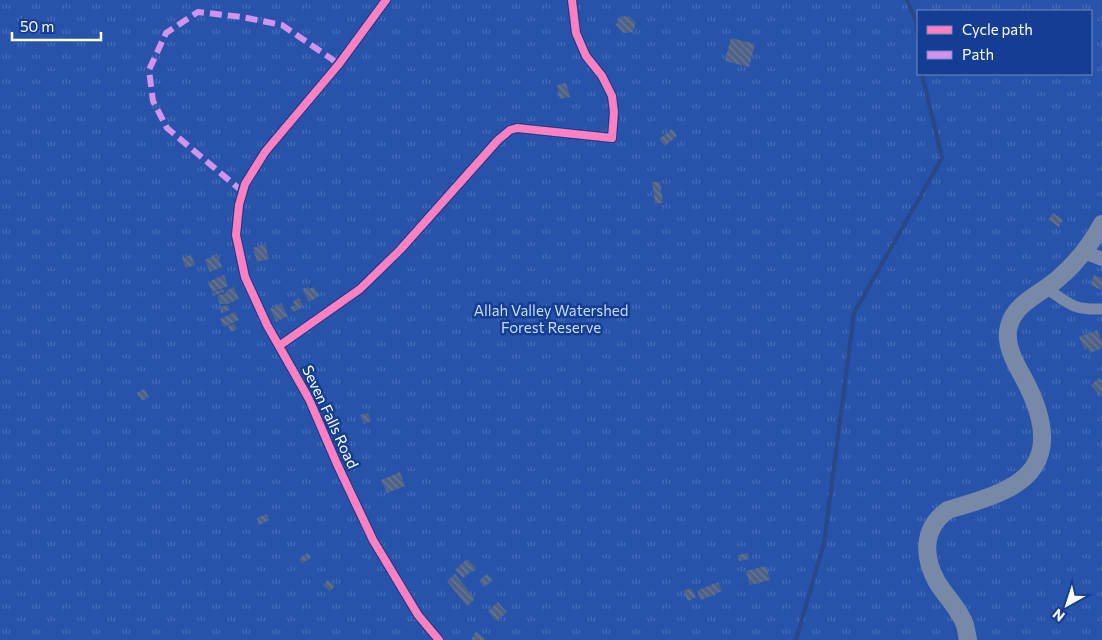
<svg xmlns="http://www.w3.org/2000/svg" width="1102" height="640" viewBox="0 0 1102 640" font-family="Commissioner,sans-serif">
	<defs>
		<pattern id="grass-tufts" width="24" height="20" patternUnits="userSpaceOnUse" patternTransform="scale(1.25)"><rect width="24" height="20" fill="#2753ab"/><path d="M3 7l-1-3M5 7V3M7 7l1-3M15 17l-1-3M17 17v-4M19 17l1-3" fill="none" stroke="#476db8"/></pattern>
		<pattern id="building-back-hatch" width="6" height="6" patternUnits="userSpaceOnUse" patternTransform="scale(1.25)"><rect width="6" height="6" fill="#4e6186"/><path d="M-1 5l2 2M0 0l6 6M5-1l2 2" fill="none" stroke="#697998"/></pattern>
	</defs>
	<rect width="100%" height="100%" fill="#314877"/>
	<path fill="url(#grass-tufts)" fill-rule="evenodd" d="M 0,0 L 1102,0 L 1102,640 L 0,640 ZM 918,11 L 1091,11 L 1091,74 L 918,74 Z"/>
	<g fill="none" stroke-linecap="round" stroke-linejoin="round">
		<path stroke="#2a4787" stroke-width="4" d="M 907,0 L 917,23 L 918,38
			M 796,640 L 824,543 L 854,313 L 942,158 L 922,74"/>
	</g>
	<path fill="url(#building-back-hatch)" d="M 629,16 L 636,23 L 633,32 L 623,33 L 616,25 L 620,17 Z
		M 731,38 L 755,44 L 749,67 L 725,61 Z
		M 566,83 L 570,97 L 560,99 L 557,85 Z
		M 672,129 L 677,136 L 665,146 L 659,139 Z
		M 652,182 L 660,182 L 663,203 L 655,204 Z
		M 1053,213 L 1063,220 L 1059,227 L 1048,220 Z
		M 265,244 L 269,259 L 257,262 L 253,248 Z
		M 217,254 L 222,267 L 210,272 L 205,260 Z
		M 191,255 L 195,265 L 186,268 L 182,258 Z
		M 224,275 L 228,286 L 212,292 L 208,282 Z
		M 1094,275 L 1102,278 L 1102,290 L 1090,285 Z
		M 234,287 L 239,299 L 227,304 L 220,304 L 217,296 L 226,293 L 225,291 Z
		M 308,287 L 309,289 L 314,287 L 319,296 L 309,302 L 302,289 Z
		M 223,289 L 224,292 L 213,296 L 212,293 Z
		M 299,298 L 303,307 L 293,312 L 290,307 L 295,305 L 293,301 Z
		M 281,303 L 288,316 L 276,322 L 270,309 Z
		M 228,305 L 230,310 L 221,313 L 220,307 Z
		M 235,312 L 239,320 L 224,327 L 220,319 Z
		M 234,324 L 237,329 L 231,332 L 228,326 Z
		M 1097,330 L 1102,341 L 1102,348 L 1090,353 L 1088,348 L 1085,350 L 1079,337 Z
		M 1099,378 L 1102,381 L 1102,394 L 1100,395 L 1091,385 Z
		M 144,389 L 149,397 L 142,401 L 137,393 Z
		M 368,413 L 371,421 L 364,424 L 360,415 Z
		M 400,472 L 405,486 L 387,493 L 381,480 Z
		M 267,514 L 269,520 L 259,525 L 257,518 Z
		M 308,553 L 311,558 L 302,563 L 299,559 Z
		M 748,553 L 749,559 L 739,561 L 738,555 Z
		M 467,559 L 476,568 L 463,578 L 455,570 Z
		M 766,566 L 770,580 L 750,585 L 746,571 Z
		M 455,574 L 475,599 L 467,606 L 447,581 Z
		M 487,574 L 493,580 L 484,587 L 479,581 Z
		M 328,580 L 335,586 L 330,591 L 323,585 Z
		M 718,582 L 722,591 L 701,600 L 697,591 Z
		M 691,588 L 696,597 L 688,601 L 683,591 Z
		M 498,602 L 507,612 L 497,621 L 488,611 Z
		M 476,631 L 485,639 L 484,640 L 471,640 Z"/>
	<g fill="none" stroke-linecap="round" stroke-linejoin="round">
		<path stroke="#7a89a9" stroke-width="11" d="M 386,0 L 339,64 L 265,152 L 245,184 L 239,205 L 236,235 L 245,277 L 267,325 L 309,399 L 337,464 L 373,540 L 418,615 L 439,640
			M 1046,288 C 1069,304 1073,310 1102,309
			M 279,346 L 360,289 L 400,250 L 498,140 L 510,130 L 517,128 L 612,138 L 614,112 L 612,96 L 602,76 L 586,56 L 576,33 L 572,0"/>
		<path stroke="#7a89a9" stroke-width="14" d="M 1084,252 L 1102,259"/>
		<path stroke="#7889a7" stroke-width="18" d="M 968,640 C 967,635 966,629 965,625 C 959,608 946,597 937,582 C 923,557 922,528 948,510 C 967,504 988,499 1005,490 C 1058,465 1045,418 1023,377 C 1015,363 1004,343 1009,326 C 1015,302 1043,293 1060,277 C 1077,262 1091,244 1102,224"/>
		<path stroke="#d193ec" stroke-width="6" stroke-dasharray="12 6" stroke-linecap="butt" d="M 243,192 L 167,128 L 153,101 L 149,70 L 166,33 L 198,12 L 242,17 L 282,25 L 339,64"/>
		<g stroke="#143d94" stroke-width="11">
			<path id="cycleway" d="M 386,0 L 339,64 L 265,152 L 245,184 L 239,205 L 236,235 L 245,277 L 267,325 L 309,399 L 337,464 L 373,540 L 418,615 L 439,640
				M 279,346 L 360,289 L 400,250 L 498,140 L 510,130 L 517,128 L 612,138 L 614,112 L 612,96 L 602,76 L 586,56 L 576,33 L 572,0"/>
		</g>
		<use href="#cycleway" stroke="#ff80c0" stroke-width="8"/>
	</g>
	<g text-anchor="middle" stroke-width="5" stroke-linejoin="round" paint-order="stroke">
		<g font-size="15" fill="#cadbfd" stroke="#143d94">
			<text x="551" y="316">Allah Valley Watershed<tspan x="551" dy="17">Forest Reserve</tspan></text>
		</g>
		<g font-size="15" fill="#fff" stroke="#143d94">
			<text transform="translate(330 417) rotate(65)" y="5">Seven Falls Road</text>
		</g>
	</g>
	<rect x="917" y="10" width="175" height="65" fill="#143d94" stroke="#728bbf"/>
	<rect x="927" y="26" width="25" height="8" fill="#ff80c0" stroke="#728bbf"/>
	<text x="962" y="35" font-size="15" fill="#ffffff">Cycle path</text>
	<rect x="927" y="51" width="25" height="8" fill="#d193ec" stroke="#728bbf"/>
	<text x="962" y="60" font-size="15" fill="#ffffff">Path</text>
	<g transform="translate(1067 605) rotate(219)" stroke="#143d94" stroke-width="4" paint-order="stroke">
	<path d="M0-4L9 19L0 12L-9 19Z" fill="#ffffff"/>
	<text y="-8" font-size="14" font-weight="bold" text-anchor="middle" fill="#ffffff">N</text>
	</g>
	<path d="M12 32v8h89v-8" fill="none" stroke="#ffffff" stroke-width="2.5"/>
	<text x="20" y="32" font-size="15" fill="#ffffff" stroke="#143d94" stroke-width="4" paint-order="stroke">50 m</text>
</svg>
